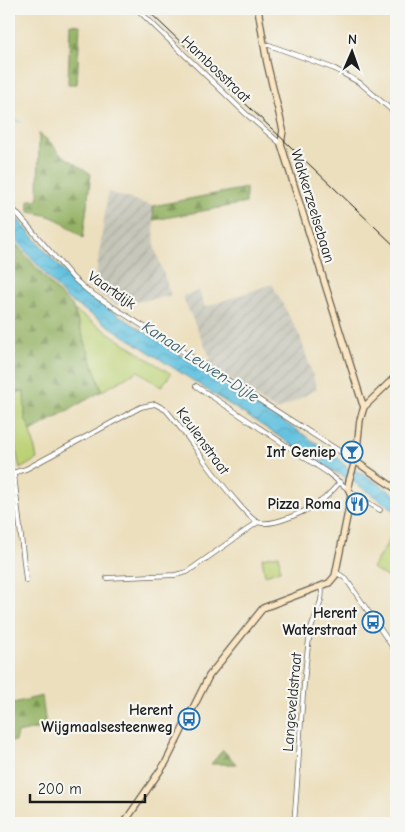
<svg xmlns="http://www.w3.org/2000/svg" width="405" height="832" viewBox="0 0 405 832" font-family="'Comic Neue',sans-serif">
	<defs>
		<pattern id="industrial-furrows" width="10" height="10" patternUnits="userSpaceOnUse" patternTransform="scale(1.25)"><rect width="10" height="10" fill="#c5c5b8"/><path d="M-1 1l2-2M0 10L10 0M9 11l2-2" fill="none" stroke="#a9a99e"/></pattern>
		<pattern id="forest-firs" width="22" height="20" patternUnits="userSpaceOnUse" patternTransform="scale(1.25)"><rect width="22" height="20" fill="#95b366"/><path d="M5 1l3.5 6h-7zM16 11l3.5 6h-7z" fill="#799153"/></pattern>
		<pattern id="water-waves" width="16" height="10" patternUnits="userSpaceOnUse" patternTransform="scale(1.25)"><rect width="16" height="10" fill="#61c1df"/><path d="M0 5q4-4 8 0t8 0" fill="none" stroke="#54a5bf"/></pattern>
	</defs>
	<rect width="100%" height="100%" fill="#f6f6f2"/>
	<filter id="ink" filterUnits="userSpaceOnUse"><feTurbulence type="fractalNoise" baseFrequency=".02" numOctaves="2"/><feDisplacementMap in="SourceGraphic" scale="10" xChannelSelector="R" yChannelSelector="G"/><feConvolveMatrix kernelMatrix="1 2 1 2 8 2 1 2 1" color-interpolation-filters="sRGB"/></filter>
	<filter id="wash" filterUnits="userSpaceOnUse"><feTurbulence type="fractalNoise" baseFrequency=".0096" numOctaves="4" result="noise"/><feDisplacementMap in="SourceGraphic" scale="20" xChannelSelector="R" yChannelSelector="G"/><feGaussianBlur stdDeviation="1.12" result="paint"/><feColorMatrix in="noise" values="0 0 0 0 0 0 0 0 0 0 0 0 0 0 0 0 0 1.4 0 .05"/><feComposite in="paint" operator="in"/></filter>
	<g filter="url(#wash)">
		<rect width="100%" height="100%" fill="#ecdfbd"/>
		<path fill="url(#industrial-furrows)" d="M 108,192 L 153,206 L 155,248 L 171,296 L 116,305 L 94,290 Z
			M 272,284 L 300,336 L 317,389 L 277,411 L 205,363 L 211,359 L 182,296 L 199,291 L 205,307 Z"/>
		<path fill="#bcd175" stroke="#6c7648" d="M 74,310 L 171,374 L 161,387 L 138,371 L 102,391 Z
			M 24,391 L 25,418 L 31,431 L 37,459 L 20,469 L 14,441 L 9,442 L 9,422 L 10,421 L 9,394 Z
			M 390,539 L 396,543 L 396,583 L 372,568 Z
			M 279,555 L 280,570 L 265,575 L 262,558 Z"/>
		<path fill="url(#forest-firs)" stroke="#586841" d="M 70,24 L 80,25 L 77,84 L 68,84 Z
			M 39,133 L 51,143 L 59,153 L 91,174 L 83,238 C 64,222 54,215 29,212 L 28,200 L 38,200 Z
			M 246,188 L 246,203 L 154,220 L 153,206 Z
			M 9,236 L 62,297 L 72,305 L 102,391 L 31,431 L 25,418 L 24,391 L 9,394 Z
			M 42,696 L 46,727 L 17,733 L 15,741 L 9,742 L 9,704 Z
			M 223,750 L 236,764 L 211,764 Z"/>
		<path fill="url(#water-waves)" stroke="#3e6e7e" d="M 9,209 L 80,290 L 335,455 L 346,466 L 346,467 L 365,475 L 396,495 L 396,511 L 349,479 L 329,469 L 66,298 L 9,232 Z"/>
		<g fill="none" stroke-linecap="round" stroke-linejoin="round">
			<path stroke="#61c1df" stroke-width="1" d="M 9,119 L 21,122"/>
		</g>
	</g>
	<g filter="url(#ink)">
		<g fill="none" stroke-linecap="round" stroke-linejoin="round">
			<g stroke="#656054" stroke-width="5.5">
				<path id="street" d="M 137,9 L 245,113 L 281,144
					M 263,45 L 269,45 L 335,69 L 360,83 L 396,114
					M 9,204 L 73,278 L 88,291 L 355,461
					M 196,386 L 328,473 L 354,494 L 380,510
					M 9,474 L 26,469 L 141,407 L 155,404 L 166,410 C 191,439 210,472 236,501 C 242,508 249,517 257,522 C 272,528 309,510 321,501 C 328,496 334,489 340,482
					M 14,474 L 26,581
					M 336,572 L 346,579 L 396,652
					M 107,578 L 175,575 L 187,572 L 258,522
					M 294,823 C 300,760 300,696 310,633 C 313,618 325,601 321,586"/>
			</g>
			<g stroke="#656054" stroke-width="8">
				<path id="secondary" d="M 258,9 L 267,63 L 283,130 L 281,144 L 362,402 L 364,407
					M 355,461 L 396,489
					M 124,823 L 166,762 L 209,676 L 263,608 L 329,583 L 335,576 L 350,502 L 351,495 L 348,488 L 349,481 L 356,458 L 360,420 L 364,407 L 396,376"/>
			</g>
			<use href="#street" stroke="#fff" stroke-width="4"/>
			<use href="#secondary" stroke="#fbe6c3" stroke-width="5.5"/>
			<path stroke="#1c1c1c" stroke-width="1" d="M 146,9 L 396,247"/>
		</g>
	</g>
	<defs>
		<g id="bar-ring" transform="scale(1.125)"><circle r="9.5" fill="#f6f6f2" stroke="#1f6fb2" stroke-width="1.5"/><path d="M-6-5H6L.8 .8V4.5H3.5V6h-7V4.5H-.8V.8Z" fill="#1f6fb2"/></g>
		<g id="restaurant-ring" transform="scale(1.125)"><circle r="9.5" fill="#f6f6f2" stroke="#1f6fb2" stroke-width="1.5"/><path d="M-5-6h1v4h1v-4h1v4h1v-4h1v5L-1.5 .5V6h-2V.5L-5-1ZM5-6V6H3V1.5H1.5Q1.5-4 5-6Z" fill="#1f6fb2"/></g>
		<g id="bus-ring" transform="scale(1.125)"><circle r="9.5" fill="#f6f6f2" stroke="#1f6fb2" stroke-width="1.5"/><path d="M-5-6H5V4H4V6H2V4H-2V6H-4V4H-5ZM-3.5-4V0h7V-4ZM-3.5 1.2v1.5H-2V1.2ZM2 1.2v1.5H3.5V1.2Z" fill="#1f6fb2"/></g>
	</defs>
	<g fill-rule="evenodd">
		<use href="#bar-ring" x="352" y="452"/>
		<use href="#restaurant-ring" x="357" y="504"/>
		<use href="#bus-ring" x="373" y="622"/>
		<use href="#bus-ring" x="189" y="719"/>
	</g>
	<g text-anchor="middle" stroke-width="4.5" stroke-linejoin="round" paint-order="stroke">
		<g font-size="15" fill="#1c1c1c" stroke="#f6f6f2">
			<text transform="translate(216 69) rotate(44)" y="5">Hambosstraat</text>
			<text transform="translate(313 206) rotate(73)" y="5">Wakkerzeelsebaan</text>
			<text transform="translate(112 290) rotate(35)" y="5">Vaartdijk</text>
			<text transform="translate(203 441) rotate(54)" y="5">Keulenstraat</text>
			<text transform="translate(292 702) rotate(-85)" y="5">Langeveldstraat</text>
		</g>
		<g font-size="15" font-weight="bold" fill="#1c1c1c" stroke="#f6f6f2" text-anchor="end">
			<text x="336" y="457">Int Geniep</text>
			<text x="341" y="509">Pizza Roma</text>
			<text x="357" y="618">Herent<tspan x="357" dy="17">Waterstraat</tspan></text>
			<text x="173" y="715">Herent<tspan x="173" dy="17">Wijgmaalsesteenweg</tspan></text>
		</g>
		<g font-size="16" font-style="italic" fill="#385e6a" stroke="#f6f6f2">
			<text transform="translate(201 361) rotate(33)" y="6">Kanaal Leuven-Dijle</text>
		</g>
	</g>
	<rect width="405" height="832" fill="none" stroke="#f6f6f2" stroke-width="30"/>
	<g transform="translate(352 52) rotate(2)" stroke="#f6f6f2" stroke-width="4" paint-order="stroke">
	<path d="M0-4L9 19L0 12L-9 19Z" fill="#1c1c1c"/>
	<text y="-8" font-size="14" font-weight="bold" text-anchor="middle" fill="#1c1c1c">N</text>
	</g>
	<path d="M30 794v8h115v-8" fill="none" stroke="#1c1c1c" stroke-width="2.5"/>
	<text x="38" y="794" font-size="15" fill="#1c1c1c" stroke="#f6f6f2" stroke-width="4" paint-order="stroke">200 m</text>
</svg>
